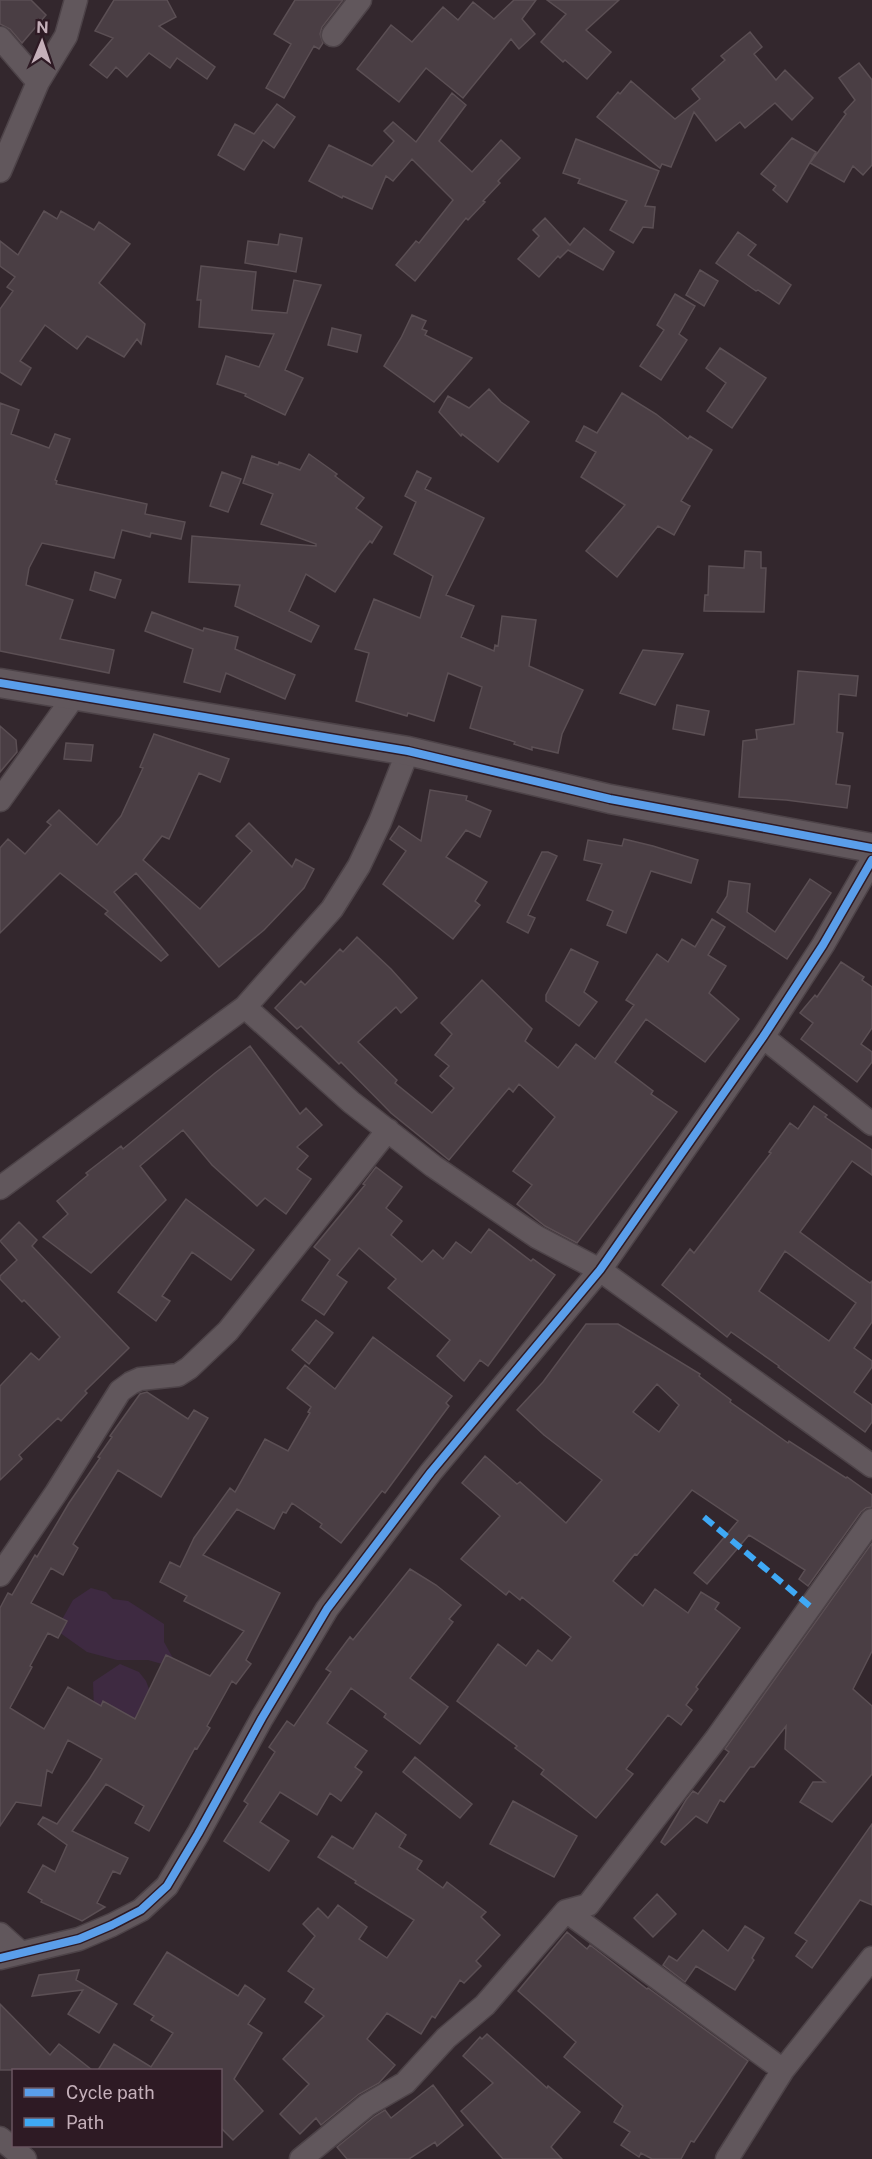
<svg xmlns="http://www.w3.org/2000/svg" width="872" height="2159" viewBox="0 0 872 2159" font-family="'Public Sans',sans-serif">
	<rect width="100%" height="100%" fill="#33272d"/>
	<path fill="#3e2a41" d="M 91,1588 L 106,1592 L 113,1599 L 128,1601 L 164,1624 L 164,1642 L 173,1658 L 169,1666 L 148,1660 L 117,1660 L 87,1652 L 56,1630 L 73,1600 Z
		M 120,1664 L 139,1672 L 146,1681 L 152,1697 L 144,1722 L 94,1710 L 93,1682 Z"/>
	<path fill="#4a3e44" stroke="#5b4f54" stroke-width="1.5" fill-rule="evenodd" d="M 0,0 L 31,0 L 46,15 L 22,43 L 10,29 L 0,24 Z
		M 114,0 L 167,0 L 176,17 L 159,26 L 215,67 L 207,79 L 177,58 L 170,68 L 149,53 L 127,77 L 116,67 L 107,78 L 90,65 L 113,38 L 95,31 Z
		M 295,0 L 343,0 L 322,27 L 320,34 L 323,43 L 319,49 L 314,46 L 284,98 L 266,88 L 291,44 L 274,34 Z
		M 514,0 L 536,0 L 522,19 L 535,34 L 519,49 L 511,39 L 463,98 L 426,68 L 399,102 L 357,69 L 391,25 L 412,42 L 443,7 L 458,20 L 473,2 L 494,19 Z
		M 547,0 L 619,0 L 586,30 L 611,52 L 587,79 L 565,60 L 563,62 L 541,42 L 566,14 Z
		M 750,32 L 762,47 L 754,54 L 776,80 L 785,70 L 813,98 L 792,120 L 775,103 L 745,128 L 740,122 L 716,141 L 694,112 L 671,167 L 662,164 L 660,168 L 597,117 L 618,92 L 620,94 L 631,81 L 675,119 L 700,99 L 692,89 L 725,60 L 721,56 Z
		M 859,63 L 872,80 L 872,165 L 863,175 L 853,166 L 844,182 L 810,163 L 846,114 L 844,112 L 855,100 L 839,78 Z
		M 452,93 L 466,105 L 439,141 L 472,172 L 501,140 L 520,158 L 498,181 L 500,183 L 483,201 L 485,202 L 468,220 L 466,218 L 415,281 L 396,265 L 416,241 L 419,243 L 453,200 L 412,159 L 393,181 L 386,176 L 372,209 L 343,196 L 342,198 L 309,181 L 329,145 L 372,166 L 394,141 L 384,131 L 393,122 L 416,142 Z
		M 277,104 L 295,117 L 274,148 L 263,140 L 244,170 L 218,155 L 235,124 L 254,134 Z
		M 792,138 L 816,152 L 787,202 L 773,190 L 776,186 L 761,174 Z
		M 576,139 L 659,171 L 645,206 L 655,207 L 653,228 L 643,227 L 633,243 L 610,230 L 627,201 L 578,183 L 580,179 L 563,173 Z
		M 44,211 L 57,219 L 61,211 L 94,230 L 99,222 L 130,244 L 99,283 L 145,324 L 141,344 L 137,339 L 124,357 L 87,336 L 77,349 L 45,325 L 20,361 L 31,368 L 21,385 L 0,372 L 0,309 L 13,291 L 7,287 L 15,277 L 0,266 L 0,241 L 18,255 Z
		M 545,218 L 570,245 L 584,228 L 614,252 L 603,270 L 568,250 L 560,258 L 558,256 L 539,277 L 518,259 L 539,236 L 533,230 Z
		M 738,232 L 756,245 L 748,255 L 791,285 L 779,304 L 758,290 L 756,291 L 716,263 Z
		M 280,234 L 302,238 L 296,272 L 245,263 L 248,241 L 278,245 Z
		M 201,266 L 256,272 L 252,310 L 287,313 L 294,280 L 321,285 L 285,370 L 303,378 L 285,415 L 245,396 L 246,394 L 217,384 L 226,356 L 259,367 L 274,334 L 199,327 L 201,300 L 197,300 Z
		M 700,270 L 718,281 L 704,306 L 686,295 Z
		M 675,294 L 695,306 L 679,334 L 687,340 L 661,380 L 640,366 L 664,330 L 657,325 Z
		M 412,315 L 426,321 L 422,329 L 427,331 L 425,335 L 472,358 L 434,402 L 384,366 L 401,338 Z
		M 332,328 L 361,335 L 357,352 L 328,345 Z
		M 720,348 L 766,378 L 732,428 L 707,411 L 726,383 L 706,368 Z
		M 489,389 L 501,402 L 529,422 L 498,462 L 462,434 L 461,436 L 439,412 L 448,396 L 469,408 Z
		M 622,393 L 656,414 L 688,439 L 690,436 L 712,450 L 681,501 L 690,506 L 674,535 L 658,526 L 617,577 L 586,551 L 625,505 L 581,477 L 596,452 L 576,441 L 584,426 L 597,433 Z
		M 0,403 L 19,410 L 11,434 L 49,448 L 55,434 L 70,439 L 55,480 L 57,481 L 56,484 L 147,504 L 145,514 L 185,522 L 181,539 L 151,533 L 150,537 L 122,530 L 114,558 L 42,543 L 29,568 L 26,585 L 73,600 L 60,639 L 114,650 L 109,673 L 0,651 Z
		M 309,454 L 337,474 L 335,476 L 364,498 L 356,508 L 382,527 L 372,543 L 370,541 L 360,554 L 335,592 L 306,574 L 289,611 L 319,626 L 311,642 L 235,606 L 240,585 L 189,582 L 192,536 L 316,546 L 316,544 L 261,524 L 273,494 L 243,483 L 252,456 L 278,465 L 279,462 L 300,470 Z
		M 417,471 L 431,478 L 425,489 L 484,518 L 446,595 L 474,606 L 461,637 L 494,651 L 495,645 L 498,646 L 502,616 L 536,620 L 529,666 L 583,690 L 562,734 L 558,753 L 532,747 L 532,750 L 514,744 L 515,742 L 470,728 L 482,687 L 448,673 L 434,721 L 408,713 L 407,716 L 356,701 L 369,653 L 355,649 L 374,599 L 420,618 L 433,576 L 394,554 L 416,502 L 405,496 Z
		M 222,472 L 241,479 L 228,512 L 210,506 Z
		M 745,551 L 761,552 L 761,568 L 766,568 L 764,612 L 704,611 L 705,595 L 708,595 L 709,566 L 744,568 Z
		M 95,572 L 121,580 L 115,598 L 90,590 Z
		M 152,612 L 203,631 L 204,628 L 238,637 L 235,649 L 295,675 L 285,699 L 226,673 L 220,692 L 184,682 L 193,649 L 145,631 Z
		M 643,650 L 683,654 L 655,705 L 620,693 Z
		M 798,671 L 858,676 L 856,696 L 839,694 L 837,732 L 843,733 L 836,784 L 850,786 L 847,808 L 786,800 L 739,797 L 743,741 L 757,739 L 756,730 L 794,724 Z
		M 677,705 L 709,711 L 704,735 L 673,729 Z
		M 0,726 L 16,740 L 17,752 L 0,772 Z
		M 154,734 L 229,759 L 220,782 L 199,773 L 169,839 L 162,836 L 143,860 L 200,909 L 252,851 L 236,836 L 249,823 L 292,867 L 296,859 L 314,869 L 304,888 L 264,930 L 219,967 L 136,873 L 114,892 L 168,955 L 161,961 L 105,914 L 108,911 L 60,873 L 0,933 L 0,848 L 8,839 L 25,854 L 51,825 L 47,822 L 59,810 L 97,845 L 121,816 L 143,768 L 140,767 Z
		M 66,743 L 93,745 L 91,761 L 64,759 Z
		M 430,790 L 467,796 L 466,800 L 491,811 L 480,837 L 466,830 L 446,857 L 487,882 L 475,901 L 480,905 L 453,939 L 383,884 L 406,851 L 390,839 L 399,826 L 421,841 Z
		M 624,839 L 653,846 L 698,860 L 691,883 L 651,871 L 626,933 L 607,925 L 613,911 L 587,900 L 602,864 L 584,860 L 588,840 L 622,846 Z
		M 542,852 L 548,852 L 557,856 L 528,915 L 535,918 L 528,933 L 507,922 Z
		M 810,879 L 831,893 L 787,959 L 717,912 L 727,896 L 729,881 L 750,884 L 747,912 L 775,932 Z
		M 712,919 L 725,927 L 708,955 L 726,966 L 709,993 L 739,1019 L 705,1062 L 646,1019 L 615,1062 L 653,1091 L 651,1094 L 677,1112 L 577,1243 L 545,1226 L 517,1204 L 532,1185 L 513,1171 L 555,1117 L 519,1084 L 513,1092 L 509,1088 L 449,1160 L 391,1113 L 341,1062 L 339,1064 L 301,1026 L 297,1029 L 275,1008 L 301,981 L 305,985 L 340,949 L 343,952 L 357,937 L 391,969 L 417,998 L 401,1013 L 396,1007 L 358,1042 L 397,1080 L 395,1083 L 432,1113 L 454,1088 L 440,1076 L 449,1066 L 435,1055 L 452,1034 L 441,1023 L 482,980 L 532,1029 L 525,1041 L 558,1068 L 576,1044 L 595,1059 L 634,1005 L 626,1000 L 657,954 L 668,962 L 682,939 L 695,947 Z
		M 571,949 L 598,962 L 584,992 L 597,1002 L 579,1026 L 546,1001 L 546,995 Z
		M 841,962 L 864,977 L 862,980 L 872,987 L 872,1028 L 861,1044 L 872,1052 L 872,1062 L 857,1082 L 801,1039 L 813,1023 L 800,1013 L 815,995 L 817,997 Z
		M 250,1046 L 300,1114 L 306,1108 L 322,1125 L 297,1147 L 308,1156 L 297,1169 L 311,1179 L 286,1214 L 265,1198 L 257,1206 L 212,1165 L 183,1130 L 140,1166 L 166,1200 L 91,1273 L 43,1237 L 68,1214 L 57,1201 L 88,1175 L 86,1173 L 121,1146 L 123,1149 L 215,1073 Z
		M 814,1106 L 827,1115 L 825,1117 L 872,1150 L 872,1175 L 852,1161 L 800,1232 L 850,1269 L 870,1283 L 872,1281 L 872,1322 L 854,1348 L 872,1361 L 872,1367 L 854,1392 L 872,1405 L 872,1422 L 865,1432 L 778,1367 L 779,1366 L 731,1332 L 727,1337 L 662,1285 L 690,1249 L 694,1253 L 771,1153 L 769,1152 L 790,1123 L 798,1129 ZM 785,1251 L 856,1303 L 829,1341 L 759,1291 Z
		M 376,1167 L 402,1187 L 386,1208 L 402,1221 L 391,1235 L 422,1262 L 433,1250 L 443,1259 L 456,1242 L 471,1253 L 489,1229 L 531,1261 L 533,1259 L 555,1275 L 488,1366 L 480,1360 L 464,1381 L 437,1356 L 450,1340 L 388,1288 L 396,1279 L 359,1248 L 337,1275 L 347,1282 L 324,1315 L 302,1300 L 330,1260 L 314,1247 L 365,1185 L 363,1184 Z
		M 186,1199 L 254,1250 L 231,1280 L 192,1252 L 162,1296 L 170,1301 L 156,1321 L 118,1292 Z
		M 19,1222 L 37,1240 L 32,1246 L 129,1348 L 85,1391 L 87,1393 L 61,1421 L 58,1418 L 19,1455 L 22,1459 L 0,1480 L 0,1386 L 31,1353 L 39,1360 L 60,1337 L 24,1300 L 22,1302 L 0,1279 L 0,1276 L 17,1260 L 0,1241 Z
		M 316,1320 L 333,1333 L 309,1364 L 292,1350 Z
		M 586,1324 L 618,1324 L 700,1374 L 699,1376 L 731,1400 L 730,1402 L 788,1443 L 789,1441 L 846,1478 L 847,1477 L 872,1495 L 872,1507 L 866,1508 L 861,1512 L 808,1586 L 799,1579 L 805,1570 L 749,1535 L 707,1584 L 694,1573 L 738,1521 L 692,1490 L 637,1555 L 635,1554 L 613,1581 L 643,1606 L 655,1589 L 688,1613 L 701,1592 L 719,1603 L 715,1609 L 740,1628 L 696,1687 L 698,1689 L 686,1705 L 692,1710 L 681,1725 L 668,1715 L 626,1769 L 633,1774 L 596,1818 L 541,1774 L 544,1770 L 515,1748 L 517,1746 L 457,1701 L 498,1644 L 526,1666 L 538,1650 L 552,1661 L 571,1637 L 522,1597 L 520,1600 L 509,1591 L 506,1595 L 461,1559 L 500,1516 L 462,1483 L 485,1456 L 517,1484 L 520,1482 L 566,1523 L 602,1480 L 544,1435 L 517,1410 L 543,1382 ZM 657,1384 L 679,1405 L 659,1432 L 633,1412 Z
		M 373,1337 L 452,1396 L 446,1403 L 449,1406 L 385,1493 L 382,1491 L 341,1543 L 320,1527 L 322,1524 L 292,1503 L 286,1513 L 283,1512 L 274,1529 L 237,1509 L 203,1555 L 280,1593 L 246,1660 L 251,1664 L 236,1684 L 232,1681 L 207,1726 L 210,1728 L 197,1749 L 195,1748 L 149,1831 L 135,1823 L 144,1806 L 106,1784 L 72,1831 L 128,1858 L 120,1874 L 113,1871 L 97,1903 L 105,1907 L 82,1921 L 41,1902 L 42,1900 L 28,1892 L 43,1865 L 55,1872 L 67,1845 L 38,1824 L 43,1817 L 57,1824 L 90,1778 L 102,1759 L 68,1740 L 52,1773 L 47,1770 L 41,1806 L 16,1802 L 0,1826 L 0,1608 L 8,1593 L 12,1595 L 35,1555 L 37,1557 L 69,1503 L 100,1458 L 98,1457 L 112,1437 L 110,1436 L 140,1394 L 147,1392 L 188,1419 L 194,1410 L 208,1418 L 161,1497 L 118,1470 L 73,1544 L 78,1548 L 63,1575 L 51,1568 L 31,1603 L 67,1621 L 58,1638 L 48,1633 L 30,1666 L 32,1667 L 10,1708 L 44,1729 L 68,1687 L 101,1706 L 103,1701 L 135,1719 L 166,1655 L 210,1676 L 244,1631 L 184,1601 L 187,1596 L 160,1582 L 170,1562 L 180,1567 L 194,1538 L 230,1488 L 235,1492 L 265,1439 L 288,1451 L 310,1413 L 308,1412 L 311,1407 L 287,1388 L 305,1365 L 335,1389 Z
		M 872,1543 L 872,1651 L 853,1689 L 872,1706 L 872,1774 L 832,1822 L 800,1802 L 813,1782 L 825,1782 L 785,1749 L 786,1726 L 754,1767 L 750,1767 L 724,1802 L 720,1800 L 707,1823 L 696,1816 L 665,1845 L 661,1842 L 686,1800 L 693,1791 L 698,1794 L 729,1752 L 725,1749 Z
		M 410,1569 L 436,1585 L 461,1605 L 449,1619 L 453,1622 L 410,1678 L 448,1707 L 420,1744 L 384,1717 L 386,1714 L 351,1688 L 327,1723 L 367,1751 L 355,1767 L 362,1772 L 341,1801 L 330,1793 L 317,1815 L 280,1792 L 260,1822 L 289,1841 L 269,1871 L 224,1841 L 248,1804 L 244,1801 L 275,1752 L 269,1747 L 287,1721 L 294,1726 L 331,1672 L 326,1669 L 350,1637 L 353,1640 Z
		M 415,1757 L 472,1804 L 460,1818 L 403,1772 Z
		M 513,1801 L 577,1836 L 554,1877 L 490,1844 Z
		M 376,1813 L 406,1835 L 399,1847 L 422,1861 L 417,1869 L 443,1888 L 447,1882 L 486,1912 L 481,1917 L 500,1935 L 476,1961 L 481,1966 L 464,1983 L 460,1980 L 435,2018 L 432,2016 L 421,2034 L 387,2013 L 367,2039 L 395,2065 L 379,2083 L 359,2094 L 321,2125 L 316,2118 L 300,2134 L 280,2114 L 309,2084 L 283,2059 L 324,2016 L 305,2002 L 314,1989 L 288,1971 L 315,1936 L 303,1924 L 318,1908 L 328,1918 L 338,1905 L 367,1927 L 359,1939 L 387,1958 L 414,1920 L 355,1883 L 356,1881 L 318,1857 L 332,1836 L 353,1849 Z
		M 872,1824 L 872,1905 L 860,1900 L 812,1968 L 796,1956 L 807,1941 L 795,1933 Z
		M 657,1894 L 676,1914 L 653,1937 L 634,1918 Z
		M 745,1926 L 764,1938 L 752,1958 L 754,1960 L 735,1990 L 696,1966 L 685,1982 L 663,1965 L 669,1956 L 677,1961 L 703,1930 L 728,1951 Z
		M 567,1932 L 587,1949 L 590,1945 L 647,1989 L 648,1988 L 748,2061 L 694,2142 L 691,2141 L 681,2159 L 652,2159 L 641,2153 L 639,2157 L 621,2145 L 630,2132 L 614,2122 L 623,2106 L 564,2057 L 576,2042 L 518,1991 Z
		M 167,1952 L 238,1996 L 245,1985 L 265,1999 L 248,2024 L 262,2033 L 234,2079 L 263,2111 L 233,2140 L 220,2127 L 220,2070 L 98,2070 L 114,2044 L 151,2067 L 173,2033 L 151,2020 L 154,2016 L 134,2004 Z
		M 79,1970 L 76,1980 L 117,2004 L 99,2033 L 68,2014 L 83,1990 L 32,1996 L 39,1975 Z
		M 0,2004 L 50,2055 L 59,2044 L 92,2070 L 0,2070 Z
		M 487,2034 L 547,2088 L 548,2086 L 580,2112 L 551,2147 L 562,2159 L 503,2159 L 461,2111 L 493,2083 L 463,2056 L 480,2037 L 482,2039 Z
		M 433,2085 L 463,2125 L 437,2146 L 435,2142 L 409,2159 L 347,2159 L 337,2147 L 375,2116 L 385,2110 L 391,2118 Z"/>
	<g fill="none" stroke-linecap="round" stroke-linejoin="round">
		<g stroke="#4d4348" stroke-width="25">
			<path id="minor" d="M 333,35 L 360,0
				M 0,38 L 38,82
				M 0,171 L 38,82 L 66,36 L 76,0
				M 0,800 L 75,695
				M 245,1007 L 351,1102 L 433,1166 L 537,1237 L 600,1270 L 872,1466
				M 763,1037 L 872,1124
				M 0,1188 L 245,1007 L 332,909 L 359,866 L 380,822 L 408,751
				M 0,1575 L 56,1493 L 120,1391 L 131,1383 L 140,1379 L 178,1375 L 189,1368 L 228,1331 L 388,1130
				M 566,1911 L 783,2070
				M 0,1934 L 20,1952
				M 0,1958 L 79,1939 L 112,1925 L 141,1910 L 167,1886 L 198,1834 L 262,1718 L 327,1609 L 431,1472 L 600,1270 L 763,1037 L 823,945 L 872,860
				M 0,2138 L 25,2159
				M 301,2159 L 367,2105 L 405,2083 L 446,2038 L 485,2005 L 566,1911 L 588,1905 L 716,1739 L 872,1520
				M 727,2159 L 783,2070 L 872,1958"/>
		</g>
		<g stroke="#4d4348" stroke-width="31">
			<path id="tertiary" d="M 0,683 L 408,751 L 610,799 L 872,848"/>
		</g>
		<use href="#minor" stroke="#61575c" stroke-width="22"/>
		<use href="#tertiary" stroke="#61575c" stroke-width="28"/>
		<path stroke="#3fa9f5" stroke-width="6" stroke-dasharray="12 6" stroke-linecap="butt" d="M 704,1517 L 811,1607"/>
		<g stroke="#2e1a24" stroke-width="11">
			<path id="cycleway" d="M 0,683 L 408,751 L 610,799 L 872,848
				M 0,1958 L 79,1939 L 112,1925 L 141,1910 L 167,1886 L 198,1834 L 262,1718 L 327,1609 L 431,1472 L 600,1270 L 763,1037 L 823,945 L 872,860"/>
		</g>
		<use href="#cycleway" stroke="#5a9eea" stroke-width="8"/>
	</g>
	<rect x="12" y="2069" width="210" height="78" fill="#2e1a24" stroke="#6a5660" stroke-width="1.5"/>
	<rect x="24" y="2088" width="30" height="9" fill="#5a9eea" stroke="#6a5660" stroke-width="1.5"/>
	<text x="66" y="2099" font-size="18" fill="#c5b0ba">Cycle path</text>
	<rect x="24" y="2118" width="30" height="9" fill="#3fa9f5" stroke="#6a5660" stroke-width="1.5"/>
	<text x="66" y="2129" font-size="18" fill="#c5b0ba">Path</text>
	<g transform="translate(42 42) rotate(2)" stroke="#2e1a24" stroke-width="4.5" paint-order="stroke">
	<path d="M0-4.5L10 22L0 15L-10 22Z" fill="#c5b0ba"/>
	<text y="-9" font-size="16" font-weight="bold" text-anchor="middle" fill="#c5b0ba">N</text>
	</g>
</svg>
